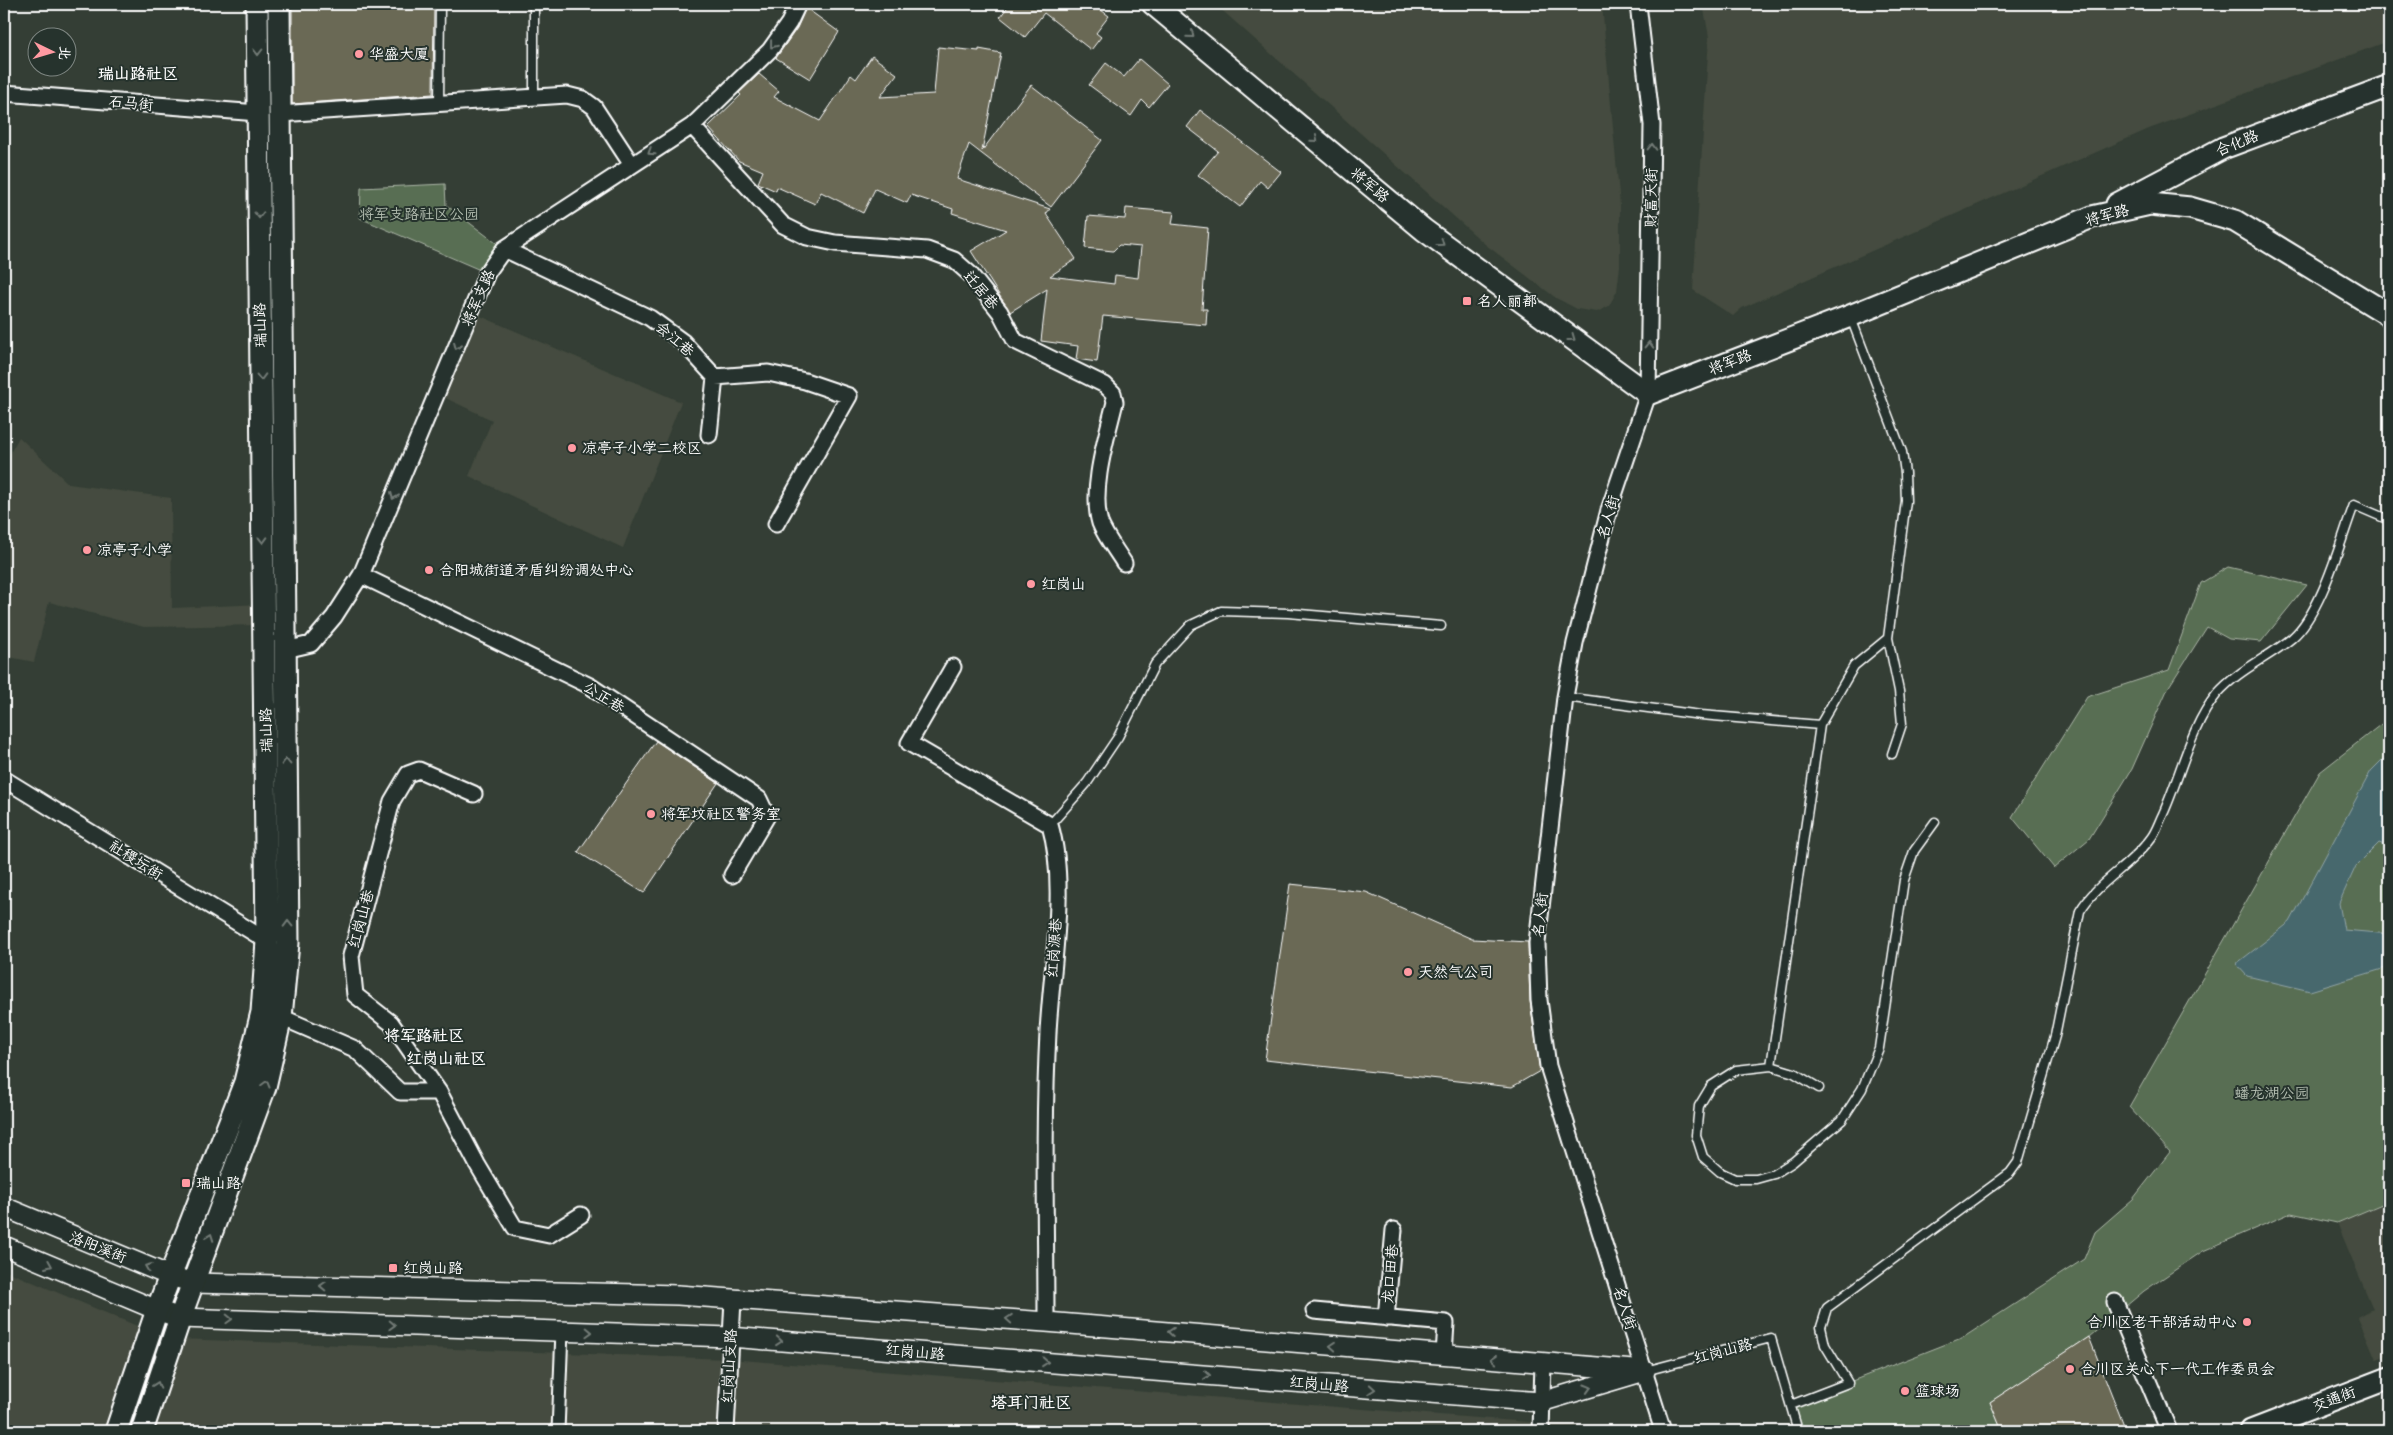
<svg xmlns="http://www.w3.org/2000/svg" width="2393" height="1435" viewBox="0 0 2393 1435" font-family="Mali,'LXGW WenKai TC',sans-serif">
	<rect width="100%" height="100%" fill="#343e35"/>
	<filter id="ink" filterUnits="userSpaceOnUse"><feTurbulence type="fractalNoise" baseFrequency=".02" numOctaves="2"/><feDisplacementMap in="SourceGraphic" scale="10" xChannelSelector="R" yChannelSelector="G"/><feConvolveMatrix kernelMatrix="1 2 1 2 8 2 1 2 1" color-interpolation-filters="sRGB"/></filter>
	<g filter="url(#ink)">
		<path fill="#444b3f" d="M 1215,4 L 1602,4 L 1620,206 L 1620,266 L 1617,291 L 1609,306 L 1597,312 L 1577,309 L 1556,298 L 1486,245 Z
			M 1703,4 L 2389,4 L 2389,41 L 2149,129 L 1742,308 L 1733,316 L 1693,290 L 1709,37 Z
			M 471,312 L 681,402 L 623,548 L 469,476 L 492,420 L 437,394 Z
			M 19,437 L 69,484 L 171,498 L 172,608 L 264,604 L 265,625 L 144,627 L 49,602 L 34,662 L 4,656 L 4,464 Z
			M 2389,1201 L 2389,1354 L 2376,1359 L 2358,1317 L 2373,1309 L 2337,1223 Z
			M 4,1270 L 149,1331 L 177,1339 L 729,1359 L 1643,1431 L 4,1431 Z"/>
		<path fill="#586e52" stroke="#acb6a8" d="M 445,184 L 446,205 L 504,249 L 487,273 L 360,218 L 361,188 Z
			M 2228,567 L 2307,585 L 2261,642 L 2229,639 L 2207,627 L 2168,688 L 2132,769 L 2089,839 L 2054,868 L 2012,817 L 2087,697 L 2169,670 L 2201,583 Z
			M 2389,718 L 2389,1201 L 2337,1223 L 2291,1213 L 2203,1251 L 2144,1291 L 2089,1337 L 1990,1402 L 2002,1431 L 1798,1431 L 1791,1405 L 1964,1337 L 2084,1259 L 2095,1232 L 2133,1199 L 2170,1152 L 2129,1107 L 2320,772 Z"/>
		<path fill="#47686d" stroke="#91a4a7" d="M 2389,753 L 2389,858 L 2385,845 L 2379,843 L 2356,866 L 2339,903 L 2344,930 L 2389,934 L 2389,967 L 2310,991 L 2247,976 L 2236,964 L 2290,922 L 2371,771 Z"/>
		<path fill="#6b6955" stroke="#fff" d="M 292,4 L 434,4 L 433,94 L 292,104 Z
			M 1010,4 L 1093,4 L 1109,16 L 1096,33 L 1101,37 L 1091,50 L 1044,13 L 1025,37 L 1000,17 Z
			M 806,8 L 839,32 L 810,79 L 776,58 L 797,28 Z
			M 938,47 L 979,51 L 979,49 L 1001,53 L 982,151 L 1031,85 L 1102,140 L 1051,207 L 969,144 L 957,179 L 1050,209 L 1046,214 L 1076,259 L 1050,276 L 1114,284 L 1115,275 L 1138,278 L 1141,247 L 1119,245 L 1113,251 L 1085,248 L 1088,216 L 1125,219 L 1126,208 L 1174,212 L 1172,224 L 1208,228 L 1202,309 L 1207,309 L 1206,325 L 1103,316 L 1097,362 L 1076,359 L 1078,346 L 1041,341 L 1047,289 L 1010,312 L 971,251 L 1006,230 L 952,213 L 953,209 L 911,195 L 907,203 L 875,189 L 863,213 L 821,192 L 815,204 L 777,187 L 776,191 L 758,183 L 763,171 L 739,161 L 708,127 L 741,95 L 739,93 L 759,74 L 779,91 L 774,97 L 820,121 L 851,75 L 856,79 L 872,56 L 897,74 L 880,97 L 934,94 Z
			M 1139,59 L 1168,84 L 1149,107 L 1142,100 L 1131,116 L 1089,85 L 1106,63 L 1124,77 Z
			M 1200,110 L 1281,172 L 1268,188 L 1260,181 L 1240,207 L 1198,175 L 1218,151 L 1187,127 Z
			M 656,741 L 718,783 L 644,893 L 578,852 Z
			M 1290,884 L 1366,892 L 1472,939 L 1528,942 L 1530,1001 L 1540,1071 L 1512,1087 L 1265,1060 Z
			M 2089,1337 L 2126,1431 L 2002,1431 L 1990,1402 Z"/>
		<g fill="none" stroke-linecap="round" stroke-linejoin="round">
			<g stroke="#fff" stroke-width="11">
				<path id="service" d="M 534,4 L 534,97
					M 439,104 L 440,4
					M 1888,638 L 1899,691 L 1902,724 L 1892,754
					M 1565,697 L 1701,715 L 1820,725
					M 1050,825 L 1087,783 L 1118,737 L 1155,664 L 1191,625 L 1221,611 L 1288,613 L 1441,626
					M 1771,1066 L 1820,725 L 1854,666 L 1888,638 L 1906,501 L 1905,473 L 1902,452 L 1851,318
					M 1819,1088 L 1794,1073 L 1771,1066 L 1736,1070 L 1711,1086 L 1699,1106 L 1696,1135 L 1703,1157 L 1720,1172 L 1735,1179 L 1756,1179 L 1774,1174 L 1793,1162 L 1842,1120 L 1862,1089 L 1879,1048 L 1904,880 L 1914,851 L 1935,822
					M 1645,1371 L 1771,1338 L 1798,1431
					M 1791,1405 L 1848,1383 L 1825,1345 L 1821,1327 L 1827,1308 L 2010,1173 L 2018,1162 L 2055,1036 L 2080,911 C 2098,881 2131,866 2151,838 C 2156,832 2159,822 2163,814 C 2180,777 2191,725 2217,694 C 2238,670 2268,658 2292,638 C 2322,612 2340,542 2354,505 L 2389,520"/>
			</g>
			<g stroke="#fff" stroke-width="15">
				<path id="pedestrian" d="M 558,1431 L 562,1331"/>
			</g>
			<g stroke="#fff" stroke-width="19">
				<path id="minor" d="M 1638,4 L 1652,125 L 1648,394 L 1609,510 L 1575,643 L 1565,697 L 1537,943 L 1539,1000 L 1548,1066 L 1663,1431
					M 4,93 L 258,113
					M 279,114 L 567,95 L 583,99 L 594,107 L 632,165
					M 692,126 L 783,225 L 807,237 L 835,243 L 927,250 L 954,260 L 970,274 L 1000,312 L 1015,341 L 1105,385 L 1113,393 L 1115,402 C 1107,436 1090,489 1100,523 C 1105,536 1116,550 1124,563
					M 504,249 L 650,318 L 683,342 L 715,377 L 768,373 L 805,381 L 849,396 L 776,524
					M 709,435 L 715,377
					M 361,575 L 590,686 L 759,799 L 767,816 L 732,875
					M 285,650 L 311,644 L 334,617 L 361,575 L 487,273 L 504,249 L 692,126 L 770,50 L 789,23 L 798,4
					M 953,667 L 909,743 L 1050,825 C 1068,887 1051,968 1048,1033 C 1043,1129 1046,1226 1046,1322
					M 4,779 L 267,941
					M 474,794 L 419,770 L 408,774 L 392,801 L 351,956 L 355,995 L 391,1023 L 439,1092 L 477,1164 L 515,1228 L 549,1235 L 581,1215
					M 281,1017 L 355,1049 L 400,1092 L 439,1092
					M 2115,1302 L 2169,1431
					M 1314,1311 L 1446,1323 L 1444,1355
					M 1386,1318 L 1394,1230
					M 726,1431 L 733,1300
					M 1541,1431 L 1543,1363"/>
			</g>
			<g stroke="#fff" stroke-width="22">
				<path id="tertiary" d="M 4,1207 L 170,1276 L 194,1283 L 678,1295 L 1046,1322 L 1634,1370
					M 4,1246 L 157,1310 L 180,1318 L 730,1337 L 1541,1402 L 1645,1371"/>
			</g>
			<g stroke="#fff" stroke-width="25">
				<path id="secondary" d="M 1153,4 L 1424,230 L 1648,394 L 1850,316 L 2092,217 L 2150,204 L 2190,208 L 2235,221 L 2389,315
					M 2117,204 L 2223,148 L 2389,86
					M 116,1431 L 157,1310 L 245,1082 L 262,1012 L 267,941 L 257,4
					M 142,1431 L 180,1318 L 265,1087 L 281,1017 L 288,943 L 279,4
					M 2251,1431 L 2389,1378"/>
			</g>
			<use href="#service" stroke="#26332d" stroke-width="8"/>
			<use href="#pedestrian" stroke="#26332d" stroke-width="11"/>
			<use href="#minor" stroke="#26332d" stroke-width="15"/>
			<use href="#tertiary" stroke="#26332d" stroke-width="19"/>
			<use href="#secondary" stroke="#26332d" stroke-width="21"/>
		</g>
		<defs><path id="oneway-chevron" d="M-2-3.5L2.5 0L-2 3.5" fill="none" stroke-width="1.6" stroke-linecap="round" stroke-linejoin="round" transform="scale(1.25)"/></defs>
		<g stroke="#727a76">
			<use href="#oneway-chevron" transform="translate(1191 35) rotate(40)"/>
			<use href="#oneway-chevron" transform="translate(773 45) rotate(128)"/>
			<use href="#oneway-chevron" transform="translate(258 52) rotate(90)"/>
			<use href="#oneway-chevron" transform="translate(1315 139) rotate(40)"/>
			<use href="#oneway-chevron" transform="translate(1652 147) rotate(-89)"/>
			<use href="#oneway-chevron" transform="translate(651 152) rotate(147)"/>
			<use href="#oneway-chevron" transform="translate(259 215) rotate(89)"/>
			<use href="#oneway-chevron" transform="translate(1441 243) rotate(36)"/>
			<use href="#oneway-chevron" transform="translate(1572 338) rotate(36)"/>
			<use href="#oneway-chevron" transform="translate(1649 345) rotate(-89)"/>
			<use href="#oneway-chevron" transform="translate(457 346) rotate(113)"/>
			<use href="#oneway-chevron" transform="translate(261 377) rotate(89)"/>
			<use href="#oneway-chevron" transform="translate(394 496) rotate(113)"/>
			<use href="#oneway-chevron" transform="translate(263 540) rotate(89)"/>
			<use href="#oneway-chevron" transform="translate(286 762) rotate(-91)"/>
			<use href="#oneway-chevron" transform="translate(288 924) rotate(-91)"/>
			<use href="#oneway-chevron" transform="translate(266 1084) rotate(-75)"/>
			<use href="#oneway-chevron" transform="translate(210 1237) rotate(-70)"/>
			<use href="#oneway-chevron" transform="translate(49 1265) rotate(23)"/>
			<use href="#oneway-chevron" transform="translate(148 1267) rotate(-158)"/>
			<use href="#oneway-chevron" transform="translate(323 1286) rotate(-178)"/>
			<use href="#oneway-chevron" transform="translate(229 1319) rotate(2)"/>
			<use href="#oneway-chevron" transform="translate(1009 1319) rotate(-176)"/>
			<use href="#oneway-chevron" transform="translate(392 1325) rotate(2)"/>
			<use href="#oneway-chevron" transform="translate(589 1332) rotate(2)"/>
			<use href="#oneway-chevron" transform="translate(1171 1332) rotate(-175)"/>
			<use href="#oneway-chevron" transform="translate(779 1341) rotate(5)"/>
			<use href="#oneway-chevron" transform="translate(1333 1346) rotate(-175)"/>
			<use href="#oneway-chevron" transform="translate(1494 1359) rotate(-175)"/>
			<use href="#oneway-chevron" transform="translate(1045 1362) rotate(5)"/>
			<use href="#oneway-chevron" transform="translate(1207 1375) rotate(5)"/>
			<use href="#oneway-chevron" transform="translate(157 1385) rotate(-71)"/>
			<use href="#oneway-chevron" transform="translate(1588 1388) rotate(-17)"/>
			<use href="#oneway-chevron" transform="translate(1372 1389) rotate(5)"/>
		</g>
	</g>
	<g fill="#ff9aa2" stroke="#26332d" stroke-width="2">
		<circle cx="359" cy="54" r="5"/>
		<rect x="1462" y="296" width="10" height="10" rx="2.5"/>
		<circle cx="572" cy="448" r="5"/>
		<circle cx="87" cy="550" r="5"/>
		<circle cx="429" cy="570" r="5"/>
		<circle cx="1031" cy="584" r="5"/>
		<circle cx="651" cy="814" r="5"/>
		<circle cx="1408" cy="972" r="5"/>
		<rect x="181" y="1178" width="10" height="10" rx="2.5"/>
		<rect x="388" y="1263" width="10" height="10" rx="2.5"/>
		<circle cx="2247" cy="1322" r="5"/>
		<circle cx="2070" cy="1369" r="5"/>
		<circle cx="1905" cy="1391" r="5"/>
	</g>
	<g text-anchor="middle" stroke-width="4" stroke-linejoin="round" paint-order="stroke">
		<g font-size="15" fill="#fff" stroke="#26332d" text-anchor="start">
			<text x="369" y="59">华盛大厦</text>
			<text x="1477" y="306">名人丽都</text>
			<text x="582" y="453">凉亭子小学二校区</text>
			<text x="97" y="555">凉亭子小学</text>
			<text x="439" y="575">合阳城街道矛盾纠纷调处中心</text>
			<text x="1041" y="589">红岗山</text>
			<text x="661" y="819">将军坟社区警务室</text>
			<text x="1418" y="977">天然气公司</text>
			<text x="196" y="1188">瑞山路</text>
			<text x="403" y="1273">红岗山路</text>
			<text x="2237" y="1327" text-anchor="end">合川区老干部活动中心</text>
			<text x="2080" y="1374">合川区关心下一代工作委员会</text>
			<text x="1915" y="1396">篮球场</text>
		</g>
		<g font-size="15" fill="#fff" stroke="#26332d">
			<text transform="translate(131 103) rotate(5)" y="5">石马街</text>
			<text transform="translate(2237 143) rotate(-22)" y="5">合化路</text>
			<text transform="translate(1370 185) rotate(40)" y="5">将军路</text>
			<text transform="translate(1651 198) rotate(-89)" y="5">财富天街</text>
			<text transform="translate(2107 215) rotate(-15)" y="5">将军路</text>
			<text transform="translate(981 290) rotate(50)" y="5">迁居巷</text>
			<text transform="translate(478 298) rotate(-66)" y="5">将军支路</text>
			<text transform="translate(260 325) rotate(-91)" y="5">瑞山路</text>
			<text transform="translate(675 339) rotate(40)" y="5">会江巷</text>
			<text transform="translate(1730 362) rotate(-21)" y="5">将军路</text>
			<text transform="translate(1608 517) rotate(-74)" y="5">名人街</text>
			<text transform="translate(604 697) rotate(32)" y="5">公正巷</text>
			<text transform="translate(266 730) rotate(-91)" y="5">瑞山路</text>
			<text transform="translate(136 860) rotate(32)" y="5">社稷坛街</text>
			<text transform="translate(1540 915) rotate(-84)" y="5">名人街</text>
			<text transform="translate(361 919) rotate(-75)" y="5">红岗山巷</text>
			<text transform="translate(1054 948) rotate(-86)" y="5">红岗源巷</text>
			<text transform="translate(98 1247) rotate(22)" y="5">洛阳溪街</text>
			<text transform="translate(1390 1274) rotate(-85)" y="5">龙口田巷</text>
			<text transform="translate(1625 1308) rotate(72)" y="5">名人街</text>
			<text transform="translate(1723 1351) rotate(-15)" y="5">红岗山路</text>
			<text transform="translate(915 1352) rotate(5)" y="5">红岗山路</text>
			<text transform="translate(729 1366) rotate(-87)" y="5">红岗山支路</text>
			<text transform="translate(1319 1384) rotate(5)" y="5">红岗山路</text>
			<text transform="translate(2334 1399) rotate(-21)" y="5">交通街</text>
		</g>
		<g font-size="15" fill="#b4beb1" stroke="#26332d">
			<text x="419" y="219">将军支路社区公园</text>
			<text x="2272" y="1098">蟠龙湖公园</text>
		</g>
		<g font-size="16" font-weight="bold" fill="#fff" stroke="#26332d">
			<text x="138" y="79">瑞山路社区</text>
			<text x="424" y="1041">将军路社区</text>
			<text x="446" y="1064">红岗山社区</text>
			<text x="1031" y="1408">塔耳门社区</text>
		</g>
	</g>
	<rect width="2393" height="1435" fill="none" stroke="#26332d" stroke-width="20"/>
	<rect x="10" y="10" width="2373" height="1415" fill="none" stroke="#fff" stroke-width="2" filter="url(#ink)"/>
	<g transform="translate(52 52) rotate(95)"><circle r="24" fill="#26332d" stroke="#7d8581"/>
	<path d="M0-4L9 19L0 12L-9 19Z" fill="#ff9aa2"/>
	<text y="-8" font-size="14" font-weight="bold" text-anchor="middle" fill="#ffffff">北</text>
	</g>
</svg>
